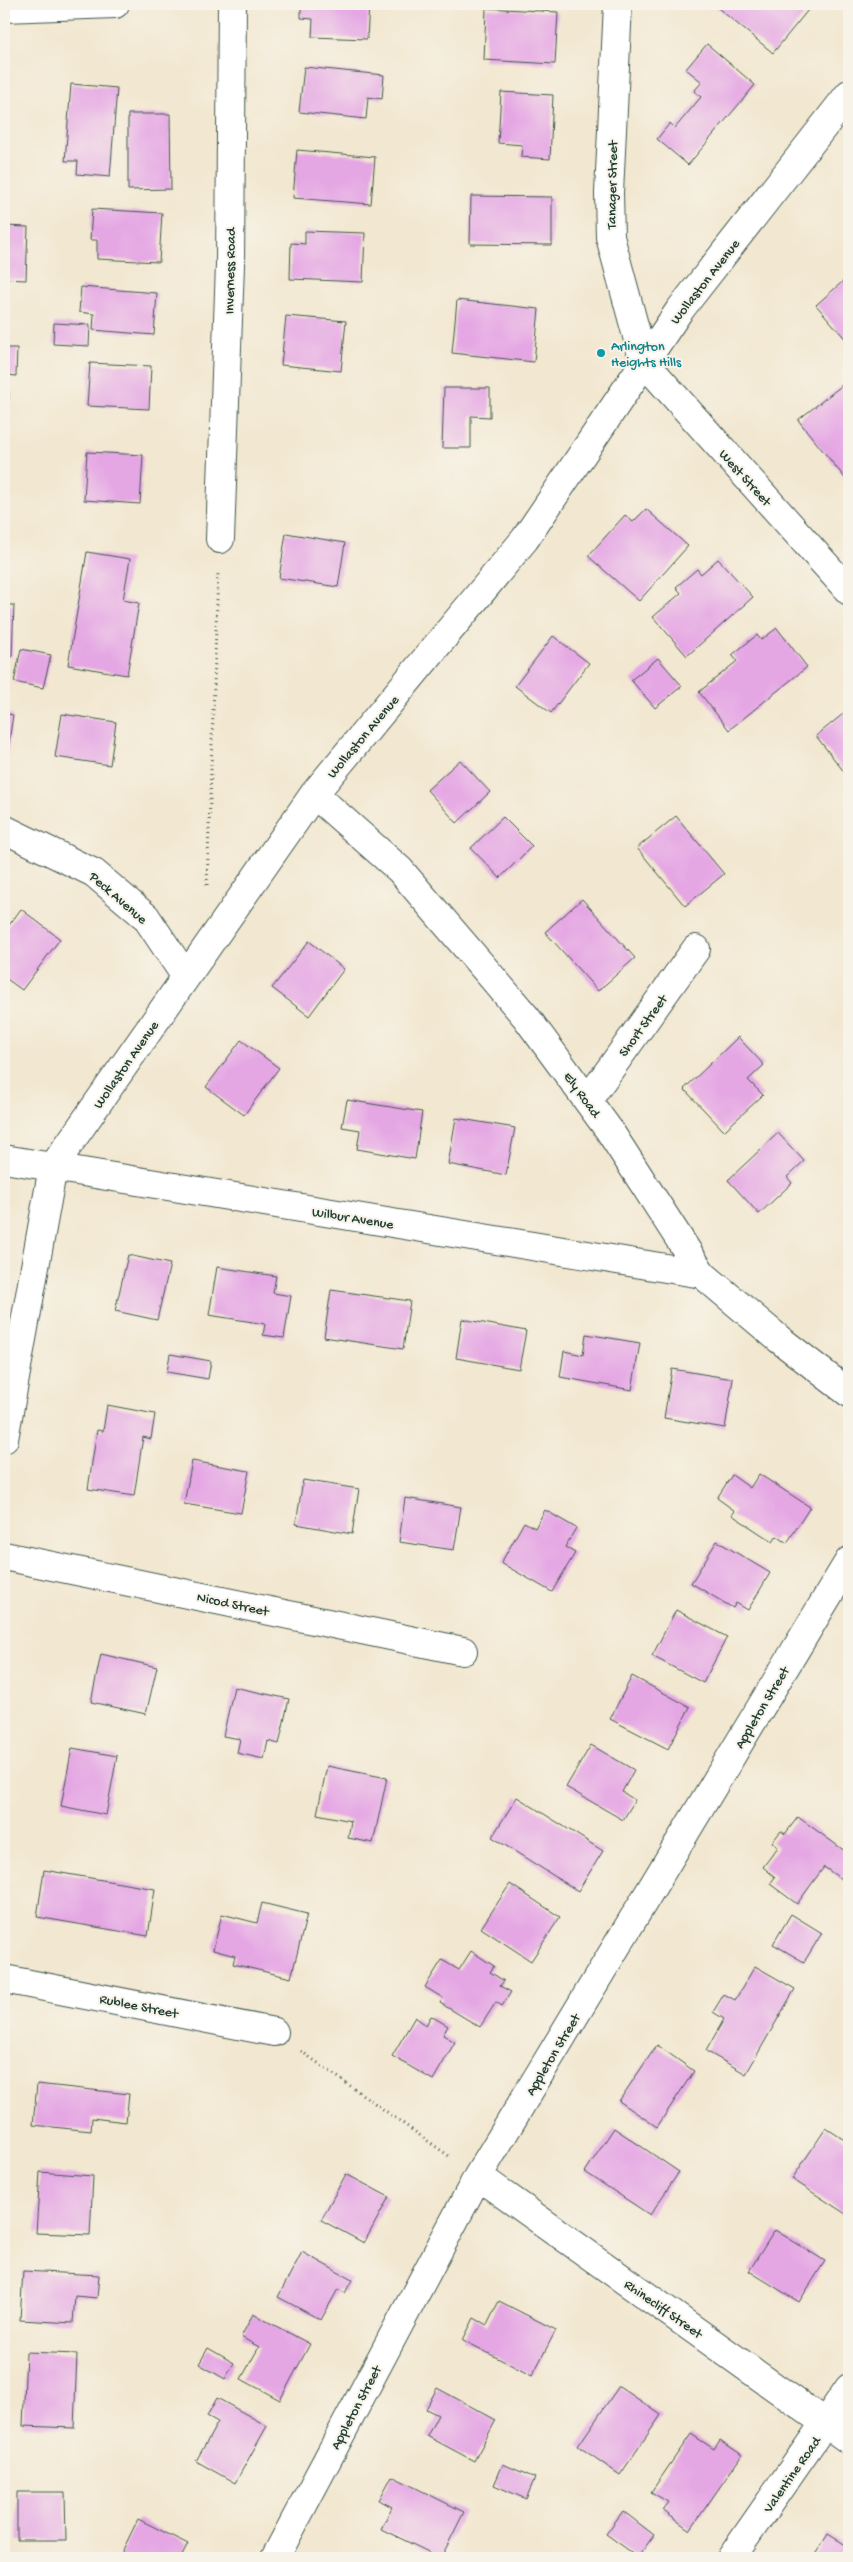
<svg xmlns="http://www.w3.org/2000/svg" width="853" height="2562" viewBox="0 0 853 2562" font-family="'Gochi Hand',sans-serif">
	<rect width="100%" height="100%" fill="#f7f3e8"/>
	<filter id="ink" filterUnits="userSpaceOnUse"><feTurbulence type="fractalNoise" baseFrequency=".02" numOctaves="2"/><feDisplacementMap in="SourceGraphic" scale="10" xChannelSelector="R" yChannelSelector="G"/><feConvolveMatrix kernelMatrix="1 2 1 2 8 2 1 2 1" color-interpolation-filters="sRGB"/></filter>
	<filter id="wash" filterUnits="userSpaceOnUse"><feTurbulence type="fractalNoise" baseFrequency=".0096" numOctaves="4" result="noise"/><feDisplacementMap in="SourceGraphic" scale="20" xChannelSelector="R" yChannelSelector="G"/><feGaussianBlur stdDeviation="1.12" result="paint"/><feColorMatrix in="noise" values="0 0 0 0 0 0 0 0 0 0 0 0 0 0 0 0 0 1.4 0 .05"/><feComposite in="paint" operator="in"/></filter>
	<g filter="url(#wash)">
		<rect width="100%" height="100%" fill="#f2e7d0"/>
		<g id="blocks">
			<path fill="#e5a7e4" d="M 301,4 L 369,4 L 367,39 L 312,37 L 313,19 L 301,18 Z
				M 713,4 L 800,4 L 808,10 L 773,53 Z
				M 486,8 L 558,12 L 555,64 L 484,60 Z
				M 707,44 L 755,85 L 688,165 L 657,139 L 670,123 L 675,128 L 701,97 L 694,91 L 702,82 L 686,69 Z
				M 304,67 L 384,75 L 382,99 L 368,97 L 366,119 L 299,112 Z
				M 71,84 L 117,88 L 110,177 L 77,174 L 78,161 L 65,161 Z
				M 501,92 L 553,95 L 550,159 L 521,157 L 522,145 L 498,143 Z
				M 128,114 L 170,114 L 171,189 L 128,190 Z
				M 297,150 L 375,157 L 371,204 L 293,198 Z
				M 471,196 L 552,197 L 552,245 L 470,244 Z
				M 92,209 L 162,213 L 159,262 L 97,259 L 97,240 L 90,240 Z
				M 4,226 L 28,227 L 26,280 L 4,279 Z
				M 305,231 L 365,233 L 363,282 L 290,279 L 291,243 L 305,244 Z
				M 849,276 L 849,343 L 816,305 Z
				M 81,287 L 157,293 L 154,335 L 93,330 L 94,314 L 79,312 Z
				M 457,300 L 539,309 L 534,362 L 452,353 Z
				M 286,316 L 346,321 L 341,371 L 281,365 Z
				M 54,323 L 90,325 L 89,346 L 53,344 Z
				M 4,348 L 17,348 L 16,376 L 8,375 L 9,399 L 4,399 Z
				M 90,363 L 151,366 L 149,409 L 87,406 Z
				M 845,383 L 849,388 L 849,483 L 798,420 Z
				M 444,388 L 490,388 L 490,417 L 471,416 L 471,448 L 442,448 Z
				M 87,452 L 143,455 L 140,504 L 84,500 Z
				M 646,509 L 688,546 L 639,601 L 588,556 L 625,515 L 633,522 Z
				M 286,533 L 345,543 L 338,587 L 279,578 Z
				M 87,552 L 130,559 L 123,600 L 139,603 L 127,675 L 68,665 Z
				M 718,559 L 753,597 L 687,656 L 653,617 L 681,593 L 676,587 L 697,569 L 701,574 Z
				M 4,605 L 14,605 L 12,657 L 4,657 Z
				M 777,628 L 807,667 L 729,730 L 699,692 L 737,661 L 732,655 L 757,635 L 761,640 Z
				M 553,636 L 589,663 L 551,713 L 515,686 Z
				M 21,649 L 51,655 L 43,688 L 14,682 Z
				M 658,658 L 682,686 L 655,708 L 631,680 Z
				M 849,709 L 849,778 L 816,736 Z
				M 4,713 L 13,715 L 6,762 L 4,762 Z
				M 62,714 L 116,722 L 110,765 L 55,757 Z
				M 460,760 L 490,792 L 457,823 L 427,790 Z
				M 676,816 L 724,874 L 685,906 L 637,848 Z
				M 503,817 L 532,846 L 500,878 L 471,848 Z
				M 582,899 L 635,958 L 598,991 L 545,932 Z
				M 21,909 L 60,939 L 22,990 L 4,977 L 4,932 Z
				M 309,941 L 344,969 L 309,1016 L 272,988 Z
				M 738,1037 L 764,1065 L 748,1080 L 763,1095 L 724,1131 L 684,1089 Z
				M 241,1040 L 279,1068 L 244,1115 L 206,1087 Z
				M 347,1100 L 422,1112 L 415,1159 L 357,1149 L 360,1130 L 342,1127 Z
				M 456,1118 L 515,1128 L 506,1175 L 448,1164 Z
				M 778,1133 L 804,1161 L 787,1177 L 792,1183 L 759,1214 L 728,1180 Z
				M 128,1255 L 170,1264 L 157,1320 L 115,1311 Z
				M 217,1267 L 276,1276 L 273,1293 L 291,1296 L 284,1338 L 263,1335 L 265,1324 L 209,1315 Z
				M 331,1290 L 410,1301 L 403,1349 L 324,1337 Z
				M 462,1319 L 526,1331 L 519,1369 L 456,1358 Z
				M 586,1334 L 640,1343 L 632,1390 L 560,1377 L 564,1351 L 583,1355 Z
				M 170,1354 L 211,1361 L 208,1379 L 167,1372 Z
				M 672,1369 L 733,1379 L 725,1428 L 664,1418 Z
				M 107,1405 L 155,1414 L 151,1439 L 143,1437 L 134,1496 L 88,1489 L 97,1430 L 103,1431 Z
				M 192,1461 L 249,1471 L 241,1513 L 184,1504 Z
				M 759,1474 L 810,1507 L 787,1543 L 777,1536 L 773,1542 L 732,1515 L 735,1511 L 717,1498 L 732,1475 L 750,1488 Z
				M 303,1480 L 359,1489 L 352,1534 L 296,1524 Z
				M 405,1498 L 461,1507 L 454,1550 L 399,1542 Z
				M 545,1510 L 576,1528 L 565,1547 L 575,1553 L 552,1592 L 501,1563 L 524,1522 L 535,1528 Z
				M 717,1541 L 770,1573 L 748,1610 L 736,1603 L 733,1608 L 691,1583 Z
				M 676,1610 L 727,1637 L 703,1683 L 652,1656 Z
				M 101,1654 L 157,1667 L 146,1714 L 91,1702 Z
				M 632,1676 L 690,1707 L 668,1749 L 610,1719 Z
				M 234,1687 L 289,1699 L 279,1744 L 268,1741 L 264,1759 L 237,1753 L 240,1739 L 223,1736 Z
				M 591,1745 L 634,1770 L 622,1792 L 635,1800 L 623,1820 L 566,1787 Z
				M 72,1748 L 117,1756 L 106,1815 L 61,1806 Z
				M 327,1766 L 387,1778 L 373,1843 L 348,1838 L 351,1821 L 317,1814 Z
				M 517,1797 L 603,1851 L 578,1891 L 492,1837 Z
				M 798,1817 L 849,1854 L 849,1867 L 841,1879 L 824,1867 L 797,1904 L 770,1884 L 775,1877 L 763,1867 L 778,1847 L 772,1842 L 781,1831 L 785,1834 Z
				M 44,1870 L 155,1889 L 148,1936 L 37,1917 Z
				M 510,1884 L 560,1917 L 531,1961 L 481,1928 Z
				M 262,1903 L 307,1914 L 291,1978 L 233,1964 L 235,1956 L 213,1950 L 222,1914 L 257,1923 Z
				M 791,1914 L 822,1933 L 804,1962 L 773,1944 Z
				M 471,1951 L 494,1966 L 490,1972 L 504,1981 L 500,1986 L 511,1992 L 502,2006 L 496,2002 L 480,2027 L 440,2003 L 443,1998 L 425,1987 L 442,1960 L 459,1970 Z
				M 755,1966 L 795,1989 L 746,2074 L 706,2051 L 724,2019 L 713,2012 L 724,1994 L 735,2000 Z
				M 431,2016 L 448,2026 L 443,2035 L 455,2042 L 433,2080 L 392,2056 L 415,2017 L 426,2025 Z
				M 657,2045 L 694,2071 L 657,2127 L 619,2101 Z
				M 37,2084 L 129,2094 L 126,2122 L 92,2118 L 91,2131 L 33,2125 Z
				M 614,2128 L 679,2172 L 650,2215 L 585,2172 Z
				M 826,2128 L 846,2141 L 849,2136 L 849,2216 L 792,2179 Z
				M 40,2172 L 93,2176 L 90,2235 L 36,2233 Z
				M 346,2174 L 389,2197 L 364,2243 L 321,2220 Z
				M 775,2230 L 825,2261 L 799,2302 L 749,2271 Z
				M 302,2252 L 352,2280 L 345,2293 L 338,2289 L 321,2320 L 278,2297 Z
				M 23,2271 L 99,2275 L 97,2298 L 75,2296 L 73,2323 L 20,2320 Z
				M 499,2301 L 556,2330 L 532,2376 L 463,2340 L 474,2318 L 487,2325 Z
				M 253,2314 L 310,2344 L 280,2400 L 241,2379 L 259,2347 L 241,2337 Z
				M 208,2348 L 234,2363 L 225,2379 L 199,2364 Z
				M 26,2352 L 77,2354 L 74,2428 L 23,2426 Z
				M 619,2386 L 661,2415 L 620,2475 L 578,2446 Z
				M 437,2388 L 496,2420 L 474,2461 L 427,2436 L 438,2415 L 426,2409 Z
				M 217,2398 L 267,2426 L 235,2483 L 196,2461 L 218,2422 L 207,2416 Z
				M 691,2434 L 714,2449 L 720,2440 L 742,2455 L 690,2530 L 662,2510 L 668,2502 L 651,2492 Z
				M 503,2464 L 535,2478 L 526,2499 L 494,2485 Z
				M 392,2476 L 464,2512 L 441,2558 L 381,2529 L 392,2507 L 379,2500 Z
				M 17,2492 L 65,2492 L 66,2540 L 17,2540 Z
				M 623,2511 L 654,2535 L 638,2557 L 606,2534 Z
				M 138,2519 L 188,2544 L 181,2558 L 119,2558 Z
				M 828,2534 L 849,2547 L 849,2558 L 813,2558 Z"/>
		</g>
	</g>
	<g filter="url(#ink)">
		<use href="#blocks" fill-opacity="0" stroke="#3f564b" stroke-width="1"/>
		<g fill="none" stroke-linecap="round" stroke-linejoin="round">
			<g stroke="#3f564b" stroke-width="30">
				<path id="minor" d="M 618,4 L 609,193 L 610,237 L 644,362 L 849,591
					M 4,8 L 115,4
					M 220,539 L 230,265 L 232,4
					M 314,794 L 400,870 L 526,1017 L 609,1130 L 702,1274 L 779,1339 L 849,1393
					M 4,829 L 94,873 L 146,917 L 186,977
					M 588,1100 L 696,949
					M 4,1159 L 702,1274
					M 4,1439 L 53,1167 L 314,794 L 525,539 L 679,311 L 849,94
					M 4,1556 L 463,1651
					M 4,1979 L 274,2032
					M 478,2176 L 849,2440
					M 275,2558 L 478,2176 L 849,1561
					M 731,2558 L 849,2388"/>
			</g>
			<path stroke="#3f564b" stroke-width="3" stroke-dasharray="1 4" stroke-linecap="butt" d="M 207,885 L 218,572
				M 301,2051 L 449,2156"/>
			<use href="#minor" stroke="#fff" stroke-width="28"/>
		</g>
	</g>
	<circle fill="#0f9aa8" stroke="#f7f3e8" stroke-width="2" cx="601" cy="353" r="5"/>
	<g text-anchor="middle" stroke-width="4" stroke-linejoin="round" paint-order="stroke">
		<g font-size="14" fill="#1f3d34" stroke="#f7f3e8">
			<text transform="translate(611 185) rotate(-89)" y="5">Tanager Street</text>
			<text transform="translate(229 271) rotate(-89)" y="5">Inverness Road</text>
			<text transform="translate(704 281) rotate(-52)" y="5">Wollaston Avenue</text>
			<text transform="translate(746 477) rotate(48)" y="5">West Street</text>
			<text transform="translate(362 736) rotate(-50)" y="5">Wollaston Avenue</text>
			<text transform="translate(119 897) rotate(41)" y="5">Peck Avenue</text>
			<text transform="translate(642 1025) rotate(-54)" y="5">Short Street</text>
			<text transform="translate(125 1064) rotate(-55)" y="5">Wollaston Avenue</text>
			<text transform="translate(583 1094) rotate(54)" y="5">Ely Road</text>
			<text transform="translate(353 1217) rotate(9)" y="5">Wilbur Avenue</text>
			<text transform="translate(233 1603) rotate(12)" y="5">Nicod Street</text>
			<text transform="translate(761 1707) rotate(-59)" y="5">Appleton Street</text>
			<text transform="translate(139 2005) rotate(11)" y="5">Rublee Street</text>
			<text transform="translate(552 2054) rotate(-59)" y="5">Appleton Street</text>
			<text transform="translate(664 2308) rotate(35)" y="5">Rhinecliff Street</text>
			<text transform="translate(355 2407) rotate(-62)" y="5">Appleton Street</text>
			<text transform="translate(791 2474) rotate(-55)" y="5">Valentine Road</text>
		</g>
		<g font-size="14" fill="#0d838f" stroke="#f7f3e8" text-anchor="start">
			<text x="611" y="350">Arlington<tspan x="611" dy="16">Heights Hills</tspan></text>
		</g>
	</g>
	<rect width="853" height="2562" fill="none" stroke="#f7f3e8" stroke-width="20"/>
</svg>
